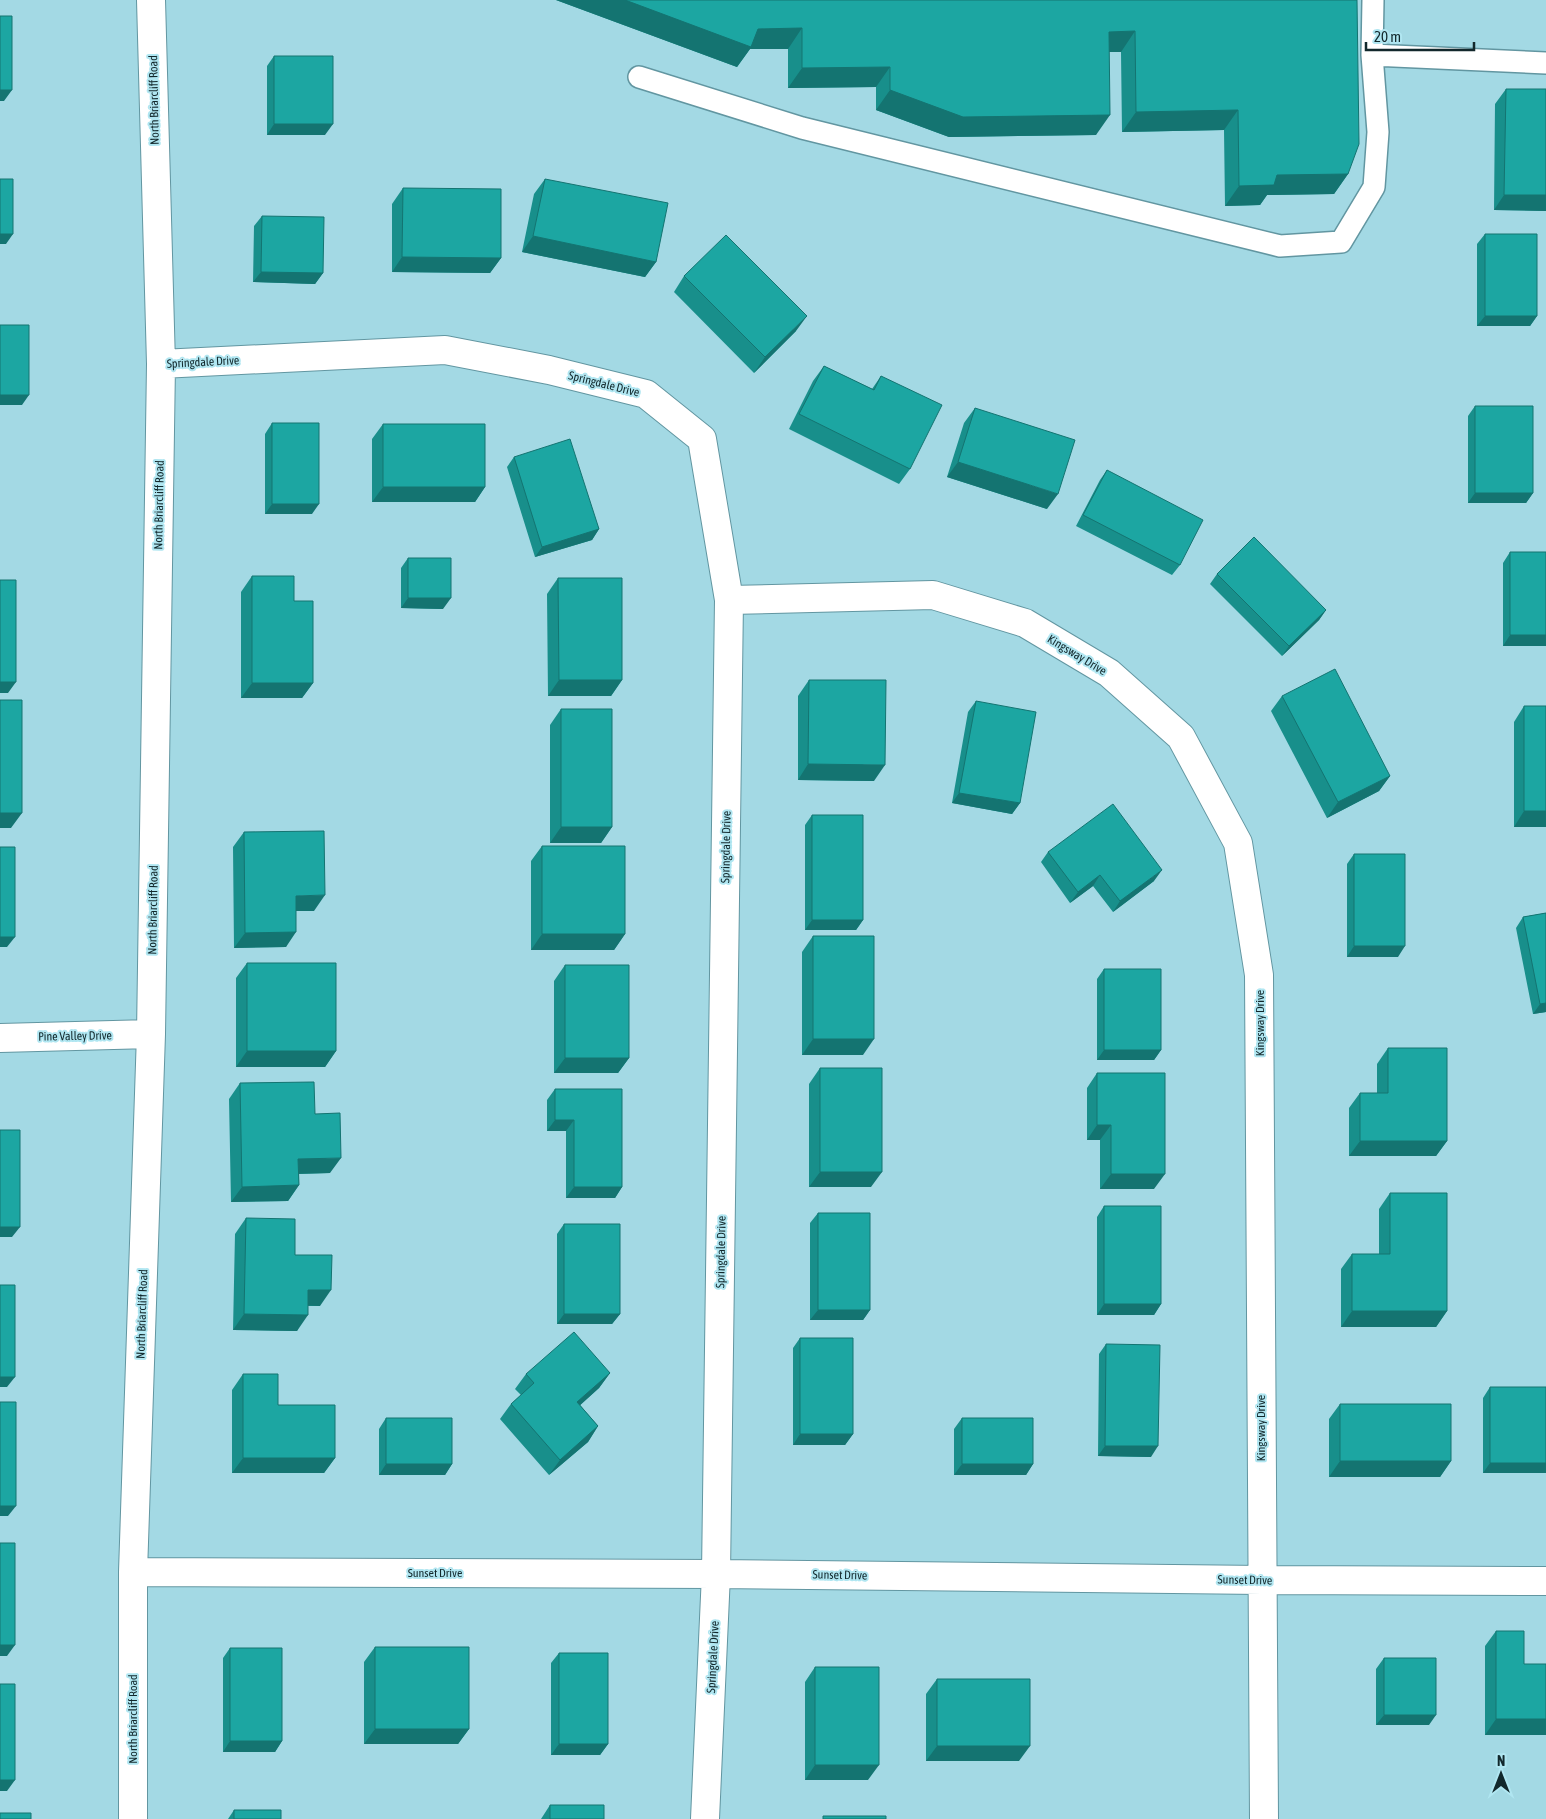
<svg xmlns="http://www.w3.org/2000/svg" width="1546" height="1819" viewBox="0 0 1546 1819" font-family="'Asap Condensed',sans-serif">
	<rect width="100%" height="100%" fill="#a3d9e4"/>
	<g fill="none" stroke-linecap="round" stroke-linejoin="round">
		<g stroke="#6296a1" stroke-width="24">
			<path id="lane" d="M 1373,0 L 1372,55 L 1546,63
				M 639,77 L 802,128 L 1280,246 L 1341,242 L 1374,187 L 1378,132 L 1372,55"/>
		</g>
		<g stroke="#6296a1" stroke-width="30">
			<path id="street" d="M 161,364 L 445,350 L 549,370 L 646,394 L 702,439 L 729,600 L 716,1574 L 705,1819
				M 729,600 L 933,595 L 1025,623 L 1109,673 L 1181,737 L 1238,843 L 1259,975 L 1264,1819
				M 0,1038 L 151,1034
				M 133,1572 L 716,1574 L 1262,1580 L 1546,1581
				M 133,1819 L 133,1572 L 151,1034 L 161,364 L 151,0"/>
		</g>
		<use href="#lane" stroke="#fff" stroke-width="21"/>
		<use href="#street" stroke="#fff" stroke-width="28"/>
	</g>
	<path fill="#188f8b" d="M 556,0 L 1357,0 L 1348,174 L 1334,194 L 1267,195 L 1260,205 L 1225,206 L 1224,130 L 1122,132 L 1121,52 L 1109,52 L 1096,135 L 949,137 L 876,110 L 876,87 L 788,88 L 788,49 L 750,49 L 737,67 Z
		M 274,56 L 325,135 L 267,135 L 267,66 Z
		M 1506,89 L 1546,89 L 1546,211 L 1494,210 L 1495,104 Z
		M 545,179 L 656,262 L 645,277 L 522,252 L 534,194 Z
		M 403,188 L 501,258 L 490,273 L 392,272 L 392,204 Z
		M 262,216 L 323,273 L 315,284 L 253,282 L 254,226 Z
		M 1485,234 L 1537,316 L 1530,326 L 1477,326 L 1477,244 Z
		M 684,276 L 796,331 L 754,373 L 674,292 Z
		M 824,366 L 872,389 L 881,376 L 910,469 L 899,484 L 789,429 L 813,381 Z
		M 1475,406 L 1533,493 L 1526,503 L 1468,503 L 1468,416 Z
		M 975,408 L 1047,509 L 947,477 L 964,423 Z
		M 272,423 L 312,514 L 265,514 L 265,434 Z
		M 383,424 L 485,487 L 475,502 L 372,502 L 372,439 Z
		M 514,457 L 599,529 L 592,540 L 535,557 L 507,467 Z
		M 1107,470 L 1180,565 L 1172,575 L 1076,526 L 1100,480 Z
		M 1510,552 L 1546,646 L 1503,646 L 1503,563 Z
		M 408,558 L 443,609 L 401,608 L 401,568 Z
		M 1217,574 L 1326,610 L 1319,620 L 1282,656 L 1210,584 Z
		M 252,576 L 294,601 L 313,683 L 302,698 L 241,698 L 241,592 Z
		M 558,578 L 622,680 L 611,696 L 548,696 L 547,594 Z
		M 809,680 L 874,781 L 798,780 L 798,696 Z
		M 1282,696 L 1390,776 L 1379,791 L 1327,818 L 1271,711 Z
		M 976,701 L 1020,803 L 1012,814 L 952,803 L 968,712 Z
		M 1524,706 L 1546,827 L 1514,827 L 1514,722 Z
		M 561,709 L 612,827 L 601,843 L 550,843 L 550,725 Z
		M 812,815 L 863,920 L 856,930 L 805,930 L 805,825 Z
		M 244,832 L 314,911 L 296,911 L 286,947 L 234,948 L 233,847 Z
		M 542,846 L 625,934 L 614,950 L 531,950 L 531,861 Z
		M 1048,852 L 1154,881 L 1113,912 L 1093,886 L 1070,903 L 1041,862 Z
		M 1354,854 L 1398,957 L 1347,957 L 1347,864 Z
		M 1546,913 L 1546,1012 L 1533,1014 L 1516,928 L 1523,917 Z
		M 813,936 L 863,1055 L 802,1055 L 802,952 Z
		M 247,963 L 336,1051 L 325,1067 L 236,1067 L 236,978 Z
		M 565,965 L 629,1058 L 618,1073 L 554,1073 L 554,981 Z
		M 1104,969 L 1161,1050 L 1154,1060 L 1097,1060 L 1097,979 Z
		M 1388,1048 L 1447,1141 L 1436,1156 L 1349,1156 L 1349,1108 L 1360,1093 L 1377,1093 L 1377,1064 Z
		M 820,1068 L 871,1187 L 809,1187 L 809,1084 Z
		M 1097,1073 L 1154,1189 L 1100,1189 L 1100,1140 L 1087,1140 L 1087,1088 Z
		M 240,1083 L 315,1114 L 330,1173 L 299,1174 L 299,1185 L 288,1201 L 231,1202 L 229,1099 Z
		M 555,1089 L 622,1187 L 615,1198 L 566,1198 L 566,1131 L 547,1131 L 547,1100 Z
		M 1390,1193 L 1447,1311 L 1436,1327 L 1341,1327 L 1341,1269 L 1352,1254 L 1379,1254 L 1379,1209 Z
		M 1104,1206 L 1161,1304 L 1154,1315 L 1097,1315 L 1097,1217 Z
		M 818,1213 L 870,1310 L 863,1320 L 810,1320 L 810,1223 Z
		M 246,1218 L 295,1255 L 320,1306 L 308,1306 L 297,1331 L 233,1330 L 235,1234 Z
		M 564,1224 L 620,1314 L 612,1324 L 557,1324 L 557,1234 Z
		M 800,1338 L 853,1434 L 845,1445 L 793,1445 L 793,1348 Z
		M 1106,1344 L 1151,1457 L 1098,1456 L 1099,1354 Z
		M 610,1373 L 599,1388 L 580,1405 L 598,1426 L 588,1442 L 549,1475 L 500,1419 L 511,1404 L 521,1395 L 515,1389 L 526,1374 Z
		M 243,1374 L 278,1405 L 335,1458 L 324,1473 L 232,1473 L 232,1390 Z
		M 1490,1387 L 1546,1473 L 1483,1473 L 1483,1398 Z
		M 1340,1404 L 1451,1461 L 1440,1477 L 1329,1477 L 1329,1419 Z
		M 386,1418 L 452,1464 L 445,1475 L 379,1475 L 379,1429 Z
		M 962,1418 L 1033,1464 L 1026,1475 L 954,1475 L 954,1429 Z
		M 1496,1631 L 1524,1664 L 1546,1735 L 1485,1735 L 1485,1646 Z
		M 375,1647 L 469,1729 L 458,1744 L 364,1744 L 364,1662 Z
		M 230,1648 L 282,1741 L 275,1752 L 223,1752 L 223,1658 Z
		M 559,1653 L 608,1744 L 600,1755 L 551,1755 L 551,1663 Z
		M 1384,1658 L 1429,1725 L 1376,1725 L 1376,1669 Z
		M 815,1667 L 868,1780 L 805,1780 L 805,1682 Z
		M 937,1679 L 1019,1761 L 926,1761 L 926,1694 Z
		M 550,1805 L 604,1819 L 541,1819 Z
		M 234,1810 L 281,1819 L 228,1819 Z"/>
	<path fill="#147471" d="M 556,0 L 625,0 L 802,28 L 788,49 L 750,49 L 737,67 Z
		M 1135,31 L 1121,52 L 1095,52 L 1109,32 Z
		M 890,67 L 876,87 L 788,88 L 802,68 Z
		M 0,90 L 12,90 L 4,101 L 0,101 Z
		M 890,90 L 1110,115 L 1096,135 L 949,137 L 876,110 Z
		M 1238,110 L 1224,130 L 1122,132 L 1136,112 Z
		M 274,124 L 333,124 L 325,135 L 267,135 Z
		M 1348,174 L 1334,194 L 1267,195 L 1260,205 L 1225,206 L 1239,186 L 1277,175 Z
		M 1504,195 L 1546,195 L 1546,211 L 1494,210 Z
		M 0,234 L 13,234 L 6,244 L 0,244 Z
		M 533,236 L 656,262 L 645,277 L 522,252 Z
		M 402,257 L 501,258 L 490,273 L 392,272 Z
		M 261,272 L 323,273 L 315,284 L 253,282 Z
		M 807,316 L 796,331 L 754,373 L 765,357 Z
		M 1485,316 L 1537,316 L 1530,326 L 1477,326 Z
		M 0,395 L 29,395 L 22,405 L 0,405 Z
		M 958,462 L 1058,494 L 1047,509 L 947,477 Z
		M 383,487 L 485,487 L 475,502 L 372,502 Z
		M 1475,493 L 1533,493 L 1526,503 L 1468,503 Z
		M 272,504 L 319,504 L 312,514 L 265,514 Z
		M 599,529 L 592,540 L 535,557 L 542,547 Z
		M 408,598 L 451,598 L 443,609 L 401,608 Z
		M 1326,610 L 1319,620 L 1282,656 L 1289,646 Z
		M 1510,635 L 1546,635 L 1546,646 L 1503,646 Z
		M 559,680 L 622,680 L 611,696 L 548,696 Z
		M 0,682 L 16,682 L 8,693 L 0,693 Z
		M 252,683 L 313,683 L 302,698 L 241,698 Z
		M 808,764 L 885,765 L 874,781 L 798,780 Z
		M 1390,776 L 1379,791 L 1327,818 L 1338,802 Z
		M 959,793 L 1020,803 L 1012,814 L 952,803 Z
		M 1524,811 L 1546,811 L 1546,827 L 1514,827 Z
		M 0,813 L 22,813 L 11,828 L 0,828 Z
		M 561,827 L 612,827 L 601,843 L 550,843 Z
		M 1162,870 L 1154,881 L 1113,912 L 1120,901 Z
		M 1100,875 L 1093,886 L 1070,903 L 1078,892 Z
		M 325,895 L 314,911 L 286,911 L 296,896 Z
		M 812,920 L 863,920 L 856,930 L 805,930 Z
		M 296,932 L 286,947 L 234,948 L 245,933 Z
		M 542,934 L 625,934 L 614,950 L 531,950 Z
		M 0,937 L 15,937 L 7,947 L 0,947 Z
		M 1354,946 L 1405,946 L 1398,957 L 1347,957 Z
		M 1546,1003 L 1546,1012 L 1533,1014 L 1540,1004 Z
		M 813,1039 L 874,1039 L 863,1055 L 802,1055 Z
		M 1104,1050 L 1161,1050 L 1154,1060 L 1097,1060 Z
		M 247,1051 L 336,1051 L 325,1067 L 236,1067 Z
		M 565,1058 L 629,1058 L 618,1073 L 554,1073 Z
		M 555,1120 L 574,1120 L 566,1131 L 547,1131 Z
		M 1097,1125 L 1111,1125 L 1100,1140 L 1087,1140 Z
		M 1360,1141 L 1447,1141 L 1436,1156 L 1349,1156 Z
		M 341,1158 L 330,1173 L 288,1174 L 298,1159 Z
		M 820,1172 L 882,1172 L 871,1187 L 809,1187 Z
		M 1111,1174 L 1165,1174 L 1154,1189 L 1100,1189 Z
		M 299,1185 L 288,1201 L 231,1202 L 242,1187 Z
		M 574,1187 L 622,1187 L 615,1198 L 566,1198 Z
		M 0,1227 L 20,1227 L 12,1237 L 0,1237 Z
		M 308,1290 L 331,1290 L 320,1306 L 297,1305 Z
		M 1104,1304 L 1161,1304 L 1154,1315 L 1097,1315 Z
		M 818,1310 L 870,1310 L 863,1320 L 810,1320 Z
		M 1352,1311 L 1447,1311 L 1436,1327 L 1341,1327 Z
		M 244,1314 L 308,1315 L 297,1331 L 233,1330 Z
		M 564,1314 L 620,1314 L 612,1324 L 557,1324 Z
		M 610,1373 L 599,1388 L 566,1418 L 577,1402 Z
		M 0,1377 L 15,1377 L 7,1387 L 0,1387 Z
		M 598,1426 L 588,1442 L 549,1475 L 560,1460 Z
		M 800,1434 L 853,1434 L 845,1445 L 793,1445 Z
		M 1105,1446 L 1158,1446 L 1151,1457 L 1098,1456 Z
		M 243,1458 L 335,1458 L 324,1473 L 232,1473 Z
		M 1340,1461 L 1451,1461 L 1440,1477 L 1329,1477 Z
		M 1490,1463 L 1546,1463 L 1546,1473 L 1483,1473 Z
		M 386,1464 L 452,1464 L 445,1475 L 379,1475 Z
		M 962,1464 L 1033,1464 L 1026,1475 L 954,1475 Z
		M 0,1506 L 16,1506 L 8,1516 L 0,1516 Z
		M 0,1645 L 15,1645 L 7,1656 L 0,1656 Z
		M 1384,1715 L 1436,1715 L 1429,1725 L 1376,1725 Z
		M 1496,1719 L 1546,1719 L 1546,1735 L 1485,1735 Z
		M 375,1729 L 469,1729 L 458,1744 L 364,1744 Z
		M 230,1741 L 282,1741 L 275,1752 L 223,1752 Z
		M 559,1744 L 608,1744 L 600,1755 L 551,1755 Z
		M 937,1746 L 1030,1746 L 1019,1761 L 926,1761 Z
		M 815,1765 L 879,1765 L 868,1780 L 805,1780 Z
		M 0,1780 L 15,1780 L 7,1791 L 0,1791 Z"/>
	<path fill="#1ca6a2" stroke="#147471" d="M 625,0 L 1357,0 L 1359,144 L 1348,174 L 1277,175 L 1274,185 L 1239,186 L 1238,110 L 1136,112 L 1135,31 L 1109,32 L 1110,115 L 963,117 L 890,90 L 890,67 L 802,68 L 802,28 L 758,29 L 751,47 Z
		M 0,16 L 12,16 L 12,90 L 0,90 Z
		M 274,56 L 333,56 L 333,124 L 274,124 Z
		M 1506,89 L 1546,89 L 1546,195 L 1504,195 Z
		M 0,179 L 13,179 L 13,234 L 0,234 Z
		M 545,179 L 668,203 L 656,262 L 533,236 Z
		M 403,188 L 501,189 L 501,258 L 402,257 Z
		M 262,216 L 324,217 L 323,273 L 261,272 Z
		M 1485,234 L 1537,234 L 1537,316 L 1485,316 Z
		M 726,235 L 807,316 L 765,357 L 684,276 Z
		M 0,325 L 29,325 L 29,395 L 0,395 Z
		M 824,366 L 874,390 L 881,376 L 942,405 L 910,469 L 799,414 Z
		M 1475,406 L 1533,406 L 1533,493 L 1475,493 Z
		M 975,408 L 1075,440 L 1058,494 L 958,462 Z
		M 272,423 L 319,423 L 319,504 L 272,504 Z
		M 383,424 L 485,424 L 485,487 L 383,487 Z
		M 570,439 L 599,529 L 542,547 L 514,457 Z
		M 1107,470 L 1203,520 L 1180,565 L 1083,515 Z
		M 1254,537 L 1326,610 L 1289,646 L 1217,574 Z
		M 1510,552 L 1546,552 L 1546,635 L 1510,635 Z
		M 408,558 L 451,558 L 451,598 L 408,598 Z
		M 252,576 L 294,576 L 294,601 L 313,601 L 313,683 L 252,683 Z
		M 558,578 L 622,578 L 622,680 L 559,680 Z
		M 0,580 L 16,580 L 16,682 L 0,682 Z
		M 1335,669 L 1390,776 L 1338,802 L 1282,696 Z
		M 809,680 L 886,680 L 885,765 L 808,764 Z
		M 0,700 L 22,700 L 22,813 L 0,813 Z
		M 976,701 L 1036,712 L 1020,803 L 959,793 Z
		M 1524,706 L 1546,706 L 1546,811 L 1524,811 Z
		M 561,709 L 612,709 L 612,827 L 561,827 Z
		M 1113,804 L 1162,870 L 1120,901 L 1100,875 L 1078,892 L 1048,852 Z
		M 812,815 L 863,815 L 863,920 L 812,920 Z
		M 324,831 L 325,895 L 296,896 L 296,932 L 245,933 L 244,832 Z
		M 542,846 L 625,846 L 625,934 L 542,934 Z
		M 0,847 L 15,847 L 15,937 L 0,937 Z
		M 1354,854 L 1405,854 L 1405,946 L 1354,946 Z
		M 1546,913 L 1546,1003 L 1540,1004 L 1523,917 Z
		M 813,936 L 874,936 L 874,1039 L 813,1039 Z
		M 247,963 L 336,963 L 336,1051 L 247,1051 Z
		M 565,965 L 629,965 L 629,1058 L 565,1058 Z
		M 1104,969 L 1161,969 L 1161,1050 L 1104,1050 Z
		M 1388,1048 L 1447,1048 L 1447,1141 L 1360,1141 L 1360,1093 L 1388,1093 Z
		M 820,1068 L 882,1068 L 882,1172 L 820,1172 Z
		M 1097,1073 L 1165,1073 L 1165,1174 L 1111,1174 L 1111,1125 L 1097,1125 Z
		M 314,1082 L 315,1114 L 340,1113 L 341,1158 L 298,1159 L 299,1185 L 242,1187 L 240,1083 Z
		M 555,1089 L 622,1089 L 622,1187 L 574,1187 L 574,1120 L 555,1120 Z
		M 0,1130 L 20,1130 L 20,1227 L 0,1227 Z
		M 1390,1193 L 1447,1193 L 1447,1311 L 1352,1311 L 1352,1254 L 1390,1254 Z
		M 1104,1206 L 1161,1206 L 1161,1304 L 1104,1304 Z
		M 818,1213 L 870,1213 L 870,1310 L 818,1310 Z
		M 246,1218 L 295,1219 L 295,1255 L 332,1255 L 331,1290 L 308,1290 L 308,1315 L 244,1314 Z
		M 564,1224 L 620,1224 L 620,1314 L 564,1314 Z
		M 0,1285 L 15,1285 L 15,1377 L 0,1377 Z
		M 574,1332 L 610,1373 L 577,1402 L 598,1426 L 560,1460 L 511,1404 L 534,1383 L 526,1374 Z
		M 800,1338 L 853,1338 L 853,1434 L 800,1434 Z
		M 1106,1344 L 1160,1345 L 1158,1446 L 1105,1446 Z
		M 243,1374 L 278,1374 L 278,1405 L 335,1405 L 335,1458 L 243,1458 Z
		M 1490,1387 L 1546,1387 L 1546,1463 L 1490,1463 Z
		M 0,1402 L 16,1402 L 16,1506 L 0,1506 Z
		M 1340,1404 L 1451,1404 L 1451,1461 L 1340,1461 Z
		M 386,1418 L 452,1418 L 452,1464 L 386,1464 Z
		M 962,1418 L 1033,1418 L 1033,1464 L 962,1464 Z
		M 0,1543 L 15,1543 L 15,1645 L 0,1645 Z
		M 1496,1631 L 1524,1631 L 1524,1664 L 1546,1664 L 1546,1719 L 1496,1719 Z
		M 375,1647 L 469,1647 L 469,1729 L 375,1729 Z
		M 230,1648 L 282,1648 L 282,1741 L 230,1741 Z
		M 559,1653 L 608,1653 L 608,1744 L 559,1744 Z
		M 1384,1658 L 1436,1658 L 1436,1715 L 1384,1715 Z
		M 815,1667 L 879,1667 L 879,1765 L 815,1765 Z
		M 937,1679 L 1030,1679 L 1030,1746 L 937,1746 Z
		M 0,1684 L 15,1684 L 15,1780 L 0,1780 Z
		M 550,1805 L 604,1805 L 604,1819 L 550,1819 Z
		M 234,1810 L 281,1810 L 281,1819 L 234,1819 Z
		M 0,1813 L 31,1813 L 31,1819 L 0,1819 Z
		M 823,1816 L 886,1816 L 886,1819 L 823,1819 Z"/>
	<g text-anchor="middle" stroke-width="4" stroke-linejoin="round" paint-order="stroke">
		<g font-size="12" fill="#12282c" stroke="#b0e6f1">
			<text transform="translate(154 100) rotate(-91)" y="4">North Briarcliff Road</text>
			<text transform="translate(203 362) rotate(-3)" y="4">Springdale Drive</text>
			<text transform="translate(604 384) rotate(14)" y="4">Springdale Drive</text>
			<text transform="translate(159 505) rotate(-89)" y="4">North Briarcliff Road</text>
			<text transform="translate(1077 655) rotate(31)" y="4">Kingsway Drive</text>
			<text transform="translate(726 847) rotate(-89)" y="4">Springdale Drive</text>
			<text transform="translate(153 910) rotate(-89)" y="4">North Briarcliff Road</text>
			<text transform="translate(1260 1023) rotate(-90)" y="4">Kingsway Drive</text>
			<text transform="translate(75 1036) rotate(-1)" y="4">Pine Valley Drive</text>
			<text transform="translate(721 1252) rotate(-89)" y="4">Springdale Drive</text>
			<text transform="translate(142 1314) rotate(-88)" y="4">North Briarcliff Road</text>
			<text transform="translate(1261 1428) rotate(-90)" y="4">Kingsway Drive</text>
			<text x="435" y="1577">Sunset Drive</text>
			<text transform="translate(840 1575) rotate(1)" y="4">Sunset Drive</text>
			<text transform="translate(1245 1580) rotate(1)" y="4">Sunset Drive</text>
			<text transform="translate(713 1657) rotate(-87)" y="4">Springdale Drive</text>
			<text transform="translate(133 1719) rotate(-90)" y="4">North Briarcliff Road</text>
		</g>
	</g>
	<g transform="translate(1501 1774)" stroke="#b0e6f1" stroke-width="4" paint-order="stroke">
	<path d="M0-4L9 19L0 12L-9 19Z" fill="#12282c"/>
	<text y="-8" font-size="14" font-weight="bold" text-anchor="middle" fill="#12282c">N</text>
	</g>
	<path d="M1366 42v8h108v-8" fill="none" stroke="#12282c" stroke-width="2.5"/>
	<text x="1374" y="42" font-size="15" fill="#12282c" stroke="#b0e6f1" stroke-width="4" paint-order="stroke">20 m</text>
</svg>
